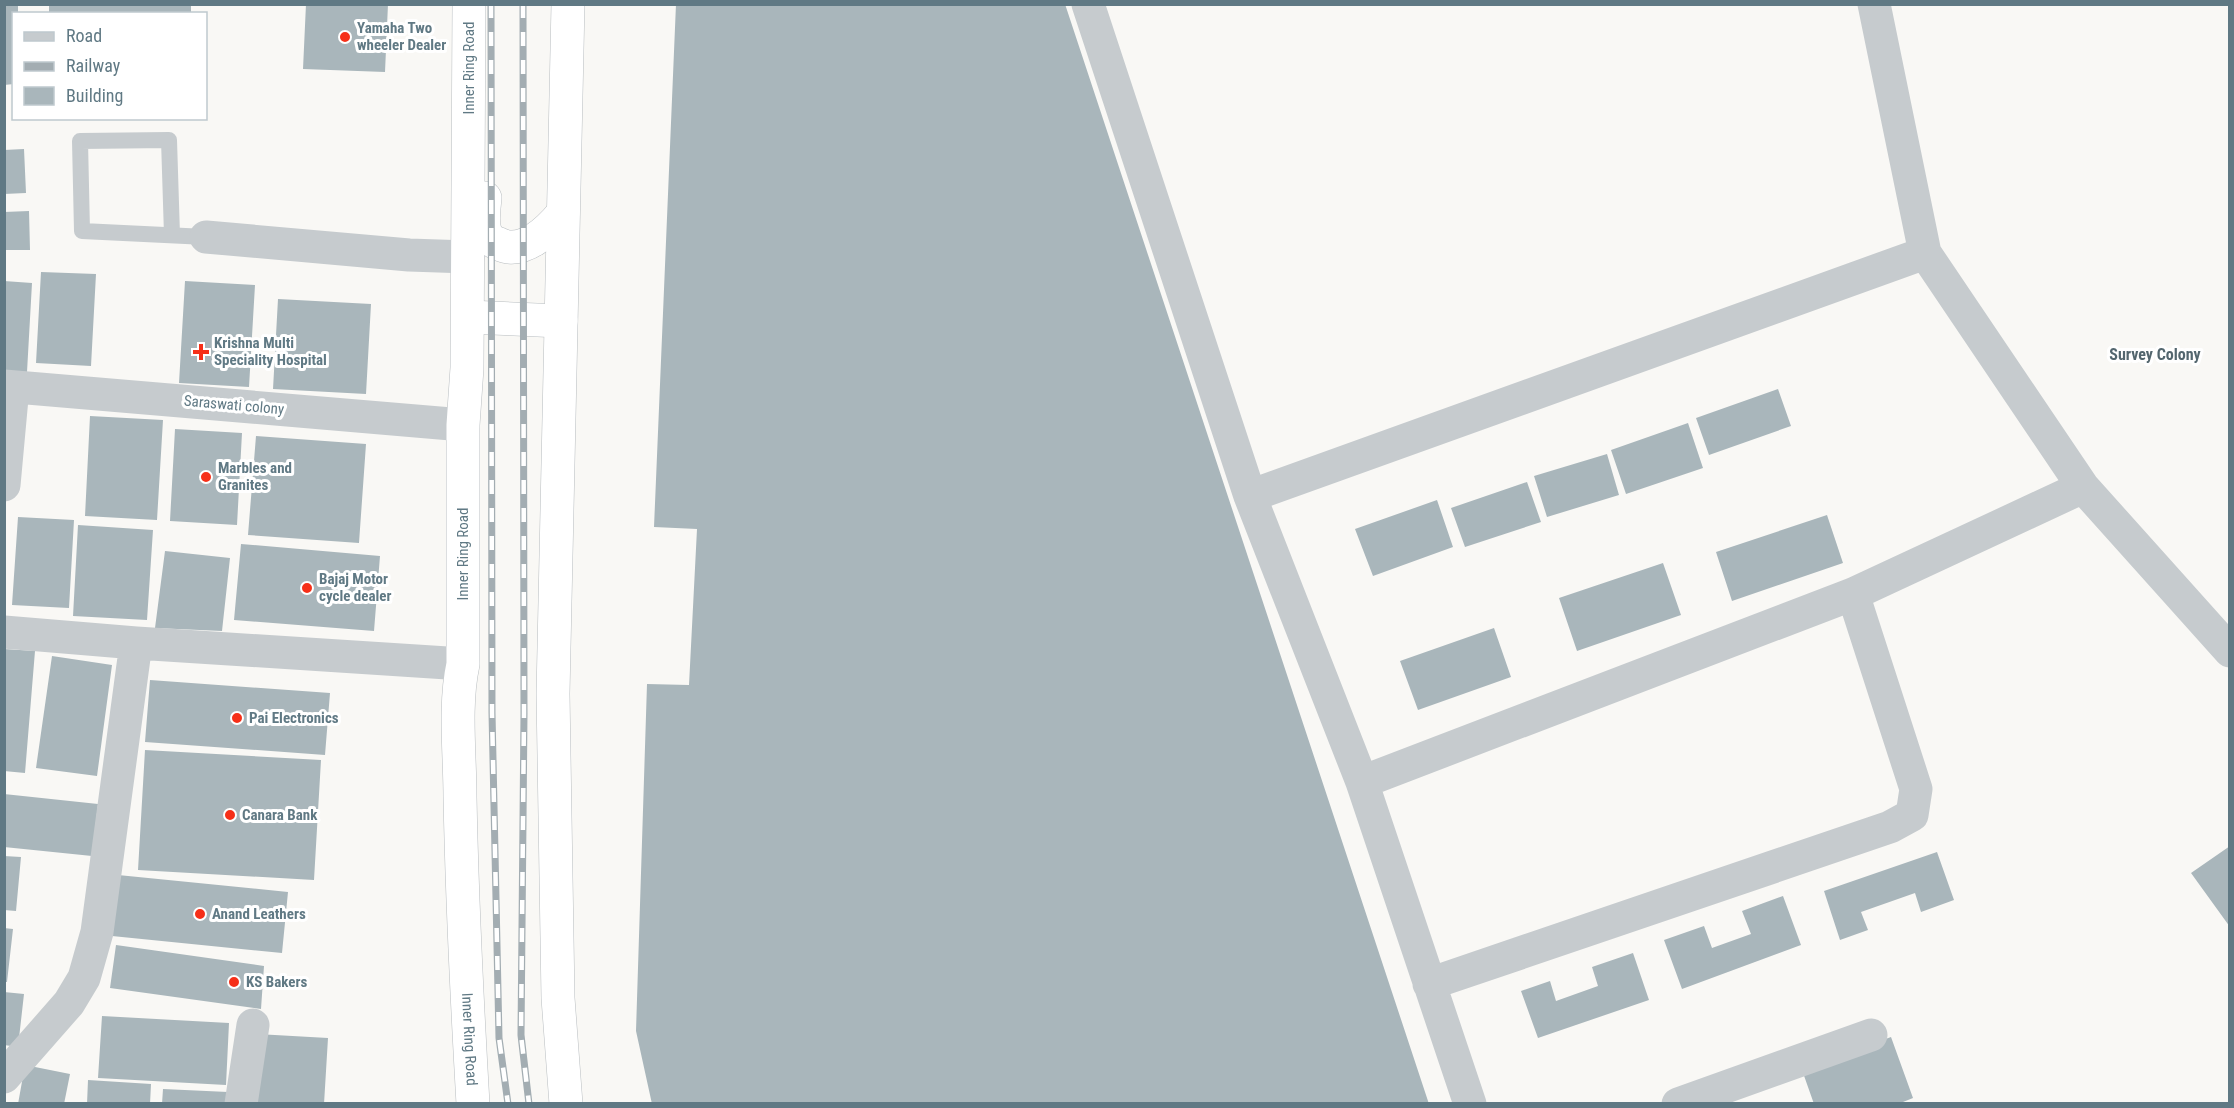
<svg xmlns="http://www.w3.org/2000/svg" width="2234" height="1108" viewBox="0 0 2234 1108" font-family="'Roboto Condensed',sans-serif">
	<rect width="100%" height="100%" fill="#f9f8f5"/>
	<path fill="#a9b6bb" d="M 4,4 L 18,4 L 18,14 L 14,14 L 14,84 L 4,85 Z
		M 49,4 L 191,4 L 191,14 L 49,14 Z
		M 306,4 L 388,4 L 385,72 L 303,69 Z
		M 676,4 L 1065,4 L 1429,1104 L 652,1104 L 636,1031 L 647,684 L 689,685 L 697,529 L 654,527 Z
		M 24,149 L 26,193 L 4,194 L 4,150 Z
		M 29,211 L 30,250 L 4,250 L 4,212 Z
		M 41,272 L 96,274 L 91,366 L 36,363 Z
		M 4,281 L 32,283 L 27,372 L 4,371 Z
		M 185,281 L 255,285 L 249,387 L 179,383 Z
		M 278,299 L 371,304 L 366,394 L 273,389 Z
		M 1778,389 L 1791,426 L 1709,455 L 1696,418 Z
		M 90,416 L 163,420 L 157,520 L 85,516 Z
		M 1688,423 L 1703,468 L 1626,494 L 1611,450 Z
		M 175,429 L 242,433 L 237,525 L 170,521 Z
		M 256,436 L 366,444 L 359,543 L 248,535 Z
		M 1607,454 L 1619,495 L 1547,517 L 1534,476 Z
		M 1527,482 L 1541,522 L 1465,547 L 1451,508 Z
		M 1437,500 L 1453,547 L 1373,576 L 1355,529 Z
		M 1827,515 L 1843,563 L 1732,601 L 1716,552 Z
		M 18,517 L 74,520 L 69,608 L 12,605 Z
		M 78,525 L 153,530 L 147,620 L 73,616 Z
		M 241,544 L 380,556 L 374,631 L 234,620 Z
		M 165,551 L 230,558 L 222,631 L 155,628 Z
		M 1663,563 L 1681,615 L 1577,651 L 1559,598 Z
		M 1494,628 L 1511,677 L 1418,710 L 1400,661 Z
		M 4,649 L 35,651 L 25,773 L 4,771 Z
		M 52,656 L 112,665 L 97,776 L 36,768 Z
		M 150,680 L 330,693 L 325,755 L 145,742 Z
		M 145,750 L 321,760 L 314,880 L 138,870 Z
		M 4,794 L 98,804 L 92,856 L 4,847 Z
		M 2230,846 L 2230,927 L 2191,873 Z
		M 1937,852 L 1954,900 L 1921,912 L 1915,893 L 1861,912 L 1868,930 L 1840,940 L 1824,891 Z
		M 4,856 L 21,857 L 16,911 L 4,910 Z
		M 118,875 L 288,892 L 282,953 L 112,936 Z
		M 1783,896 L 1801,945 L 1682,989 L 1664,940 L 1704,926 L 1712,948 L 1751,934 L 1742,911 Z
		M 4,928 L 13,929 L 7,982 L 4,982 Z
		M 116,945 L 264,966 L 261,1009 L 110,988 Z
		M 1633,953 L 1649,1000 L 1538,1038 L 1521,991 L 1550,981 L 1556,1001 L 1598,986 L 1592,967 Z
		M 4,992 L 24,994 L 18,1047 L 4,1045 Z
		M 102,1016 L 229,1023 L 226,1085 L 98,1078 Z
		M 257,1034 L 328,1038 L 324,1104 L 253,1104 Z
		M 1891,1037 L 1913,1098 L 1898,1104 L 1814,1104 L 1802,1070 Z
		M 25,1065 L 70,1074 L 64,1104 L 18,1104 Z
		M 88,1080 L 151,1084 L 150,1104 L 87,1104 Z
		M 163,1089 L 228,1092 L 228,1104 L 162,1104 Z"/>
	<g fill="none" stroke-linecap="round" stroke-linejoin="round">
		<g stroke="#b8bdc0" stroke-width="34">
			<g id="trunk">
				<path id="s1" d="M 469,4 L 467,368 L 463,425 L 463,664 C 454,706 460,754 460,797 C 462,899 467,1001 473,1104"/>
				<path d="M 485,198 C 484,208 482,222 485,231 C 487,238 493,242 499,244 C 523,256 549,230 563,213"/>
				<path d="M 468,317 L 561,321"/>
				<path d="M 566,1104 L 558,998 L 553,694 L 568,4"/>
			</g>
		</g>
		<path stroke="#c6cbce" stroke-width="16" d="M 172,235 L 169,140 L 80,141 L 82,231 L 206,237"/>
		<path stroke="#c6cbce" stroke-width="33" d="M 1088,4 L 1250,496 L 1362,782 L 1470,1104
			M 1874,4 L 1925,253 L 2083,487 L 2230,651
			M 206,237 L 409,255 L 468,257
			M 4,386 L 463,425
			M 4,485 L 13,387
			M 1250,496 L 1925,253
			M 4,632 L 136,643 L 463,664
			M 1362,782 L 1853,594 L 2083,487
			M 1429,984 L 1890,827 L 1912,815 L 1916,789 L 1853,594
			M 4,1077 L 69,1003 L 84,978 L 97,932 L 136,643
			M 241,1104 L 253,1025
			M 1678,1104 L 1871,1035"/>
		<use href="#trunk" stroke="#fff" stroke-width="33"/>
		<g stroke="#a3adb2" stroke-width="7">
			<path id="rail" d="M 491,4 L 492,713 L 499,1038 L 508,1104
				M 523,4 L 524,713 L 521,1035 L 529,1104"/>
		</g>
		<use href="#rail" stroke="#fff" stroke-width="4.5" stroke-dasharray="14" stroke-linecap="butt"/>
	</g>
	<g fill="#f62f18" stroke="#fff" stroke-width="2">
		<circle cx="345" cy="37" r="6"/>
		<path d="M198 343h6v6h6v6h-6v6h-6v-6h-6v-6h6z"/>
		<circle cx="206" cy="477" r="6"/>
		<circle cx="307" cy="588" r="6"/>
		<circle cx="237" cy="718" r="6"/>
		<circle cx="230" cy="815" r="6"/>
		<circle cx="200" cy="914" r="6"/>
		<circle cx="234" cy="982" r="6"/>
	</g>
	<g text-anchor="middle" stroke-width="6" stroke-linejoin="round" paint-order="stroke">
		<g font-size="15" font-weight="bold" fill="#607984" stroke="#fff" text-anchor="start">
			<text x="357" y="33">Yamaha Two<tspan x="357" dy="17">wheeler Dealer</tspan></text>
			<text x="214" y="348">Krishna Multi<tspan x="214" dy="17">Speciality Hospital</tspan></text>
			<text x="218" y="473">Marbles and<tspan x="218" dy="17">Granites</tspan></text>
			<text x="319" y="584">Bajaj Motor<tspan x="319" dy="17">cycle dealer</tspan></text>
			<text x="249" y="723">Pai Electronics</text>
			<text x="242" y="820">Canara Bank</text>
			<text x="212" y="919">Anand Leathers</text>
			<text x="246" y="987">KS Bakers</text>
		</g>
		<g font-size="15" fill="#607984" stroke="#fff">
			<text transform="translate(469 68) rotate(-90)" y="5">Inner Ring Road</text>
			<text transform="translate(234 405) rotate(5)" y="5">Saraswati colony</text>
			<text transform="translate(463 554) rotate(-90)" y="5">Inner Ring Road</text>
			<text dy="5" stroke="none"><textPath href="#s1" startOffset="1036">Inner Ring Road</textPath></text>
		</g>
		<g font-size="16" font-weight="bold" fill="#53666e" stroke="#fff">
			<text x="2155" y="360">Survey Colony</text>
		</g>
	</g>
	<rect width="2234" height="1108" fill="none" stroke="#607984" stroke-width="12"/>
	<rect x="12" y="12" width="195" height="108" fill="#ffffff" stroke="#bfc9ce" stroke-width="1.5"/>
	<rect x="24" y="32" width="30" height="9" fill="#c6cbce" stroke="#bfc9ce" stroke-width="1.5"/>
	<text x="66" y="42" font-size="18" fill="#607984">Road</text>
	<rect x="24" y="62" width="30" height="9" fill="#a3adb2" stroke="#bfc9ce" stroke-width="1.5"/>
	<text x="66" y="72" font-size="18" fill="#607984">Railway</text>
	<rect x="24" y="87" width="30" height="18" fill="#a9b6bb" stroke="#bfc9ce" stroke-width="1.5"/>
	<text x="66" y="102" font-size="18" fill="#607984">Building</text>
</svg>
